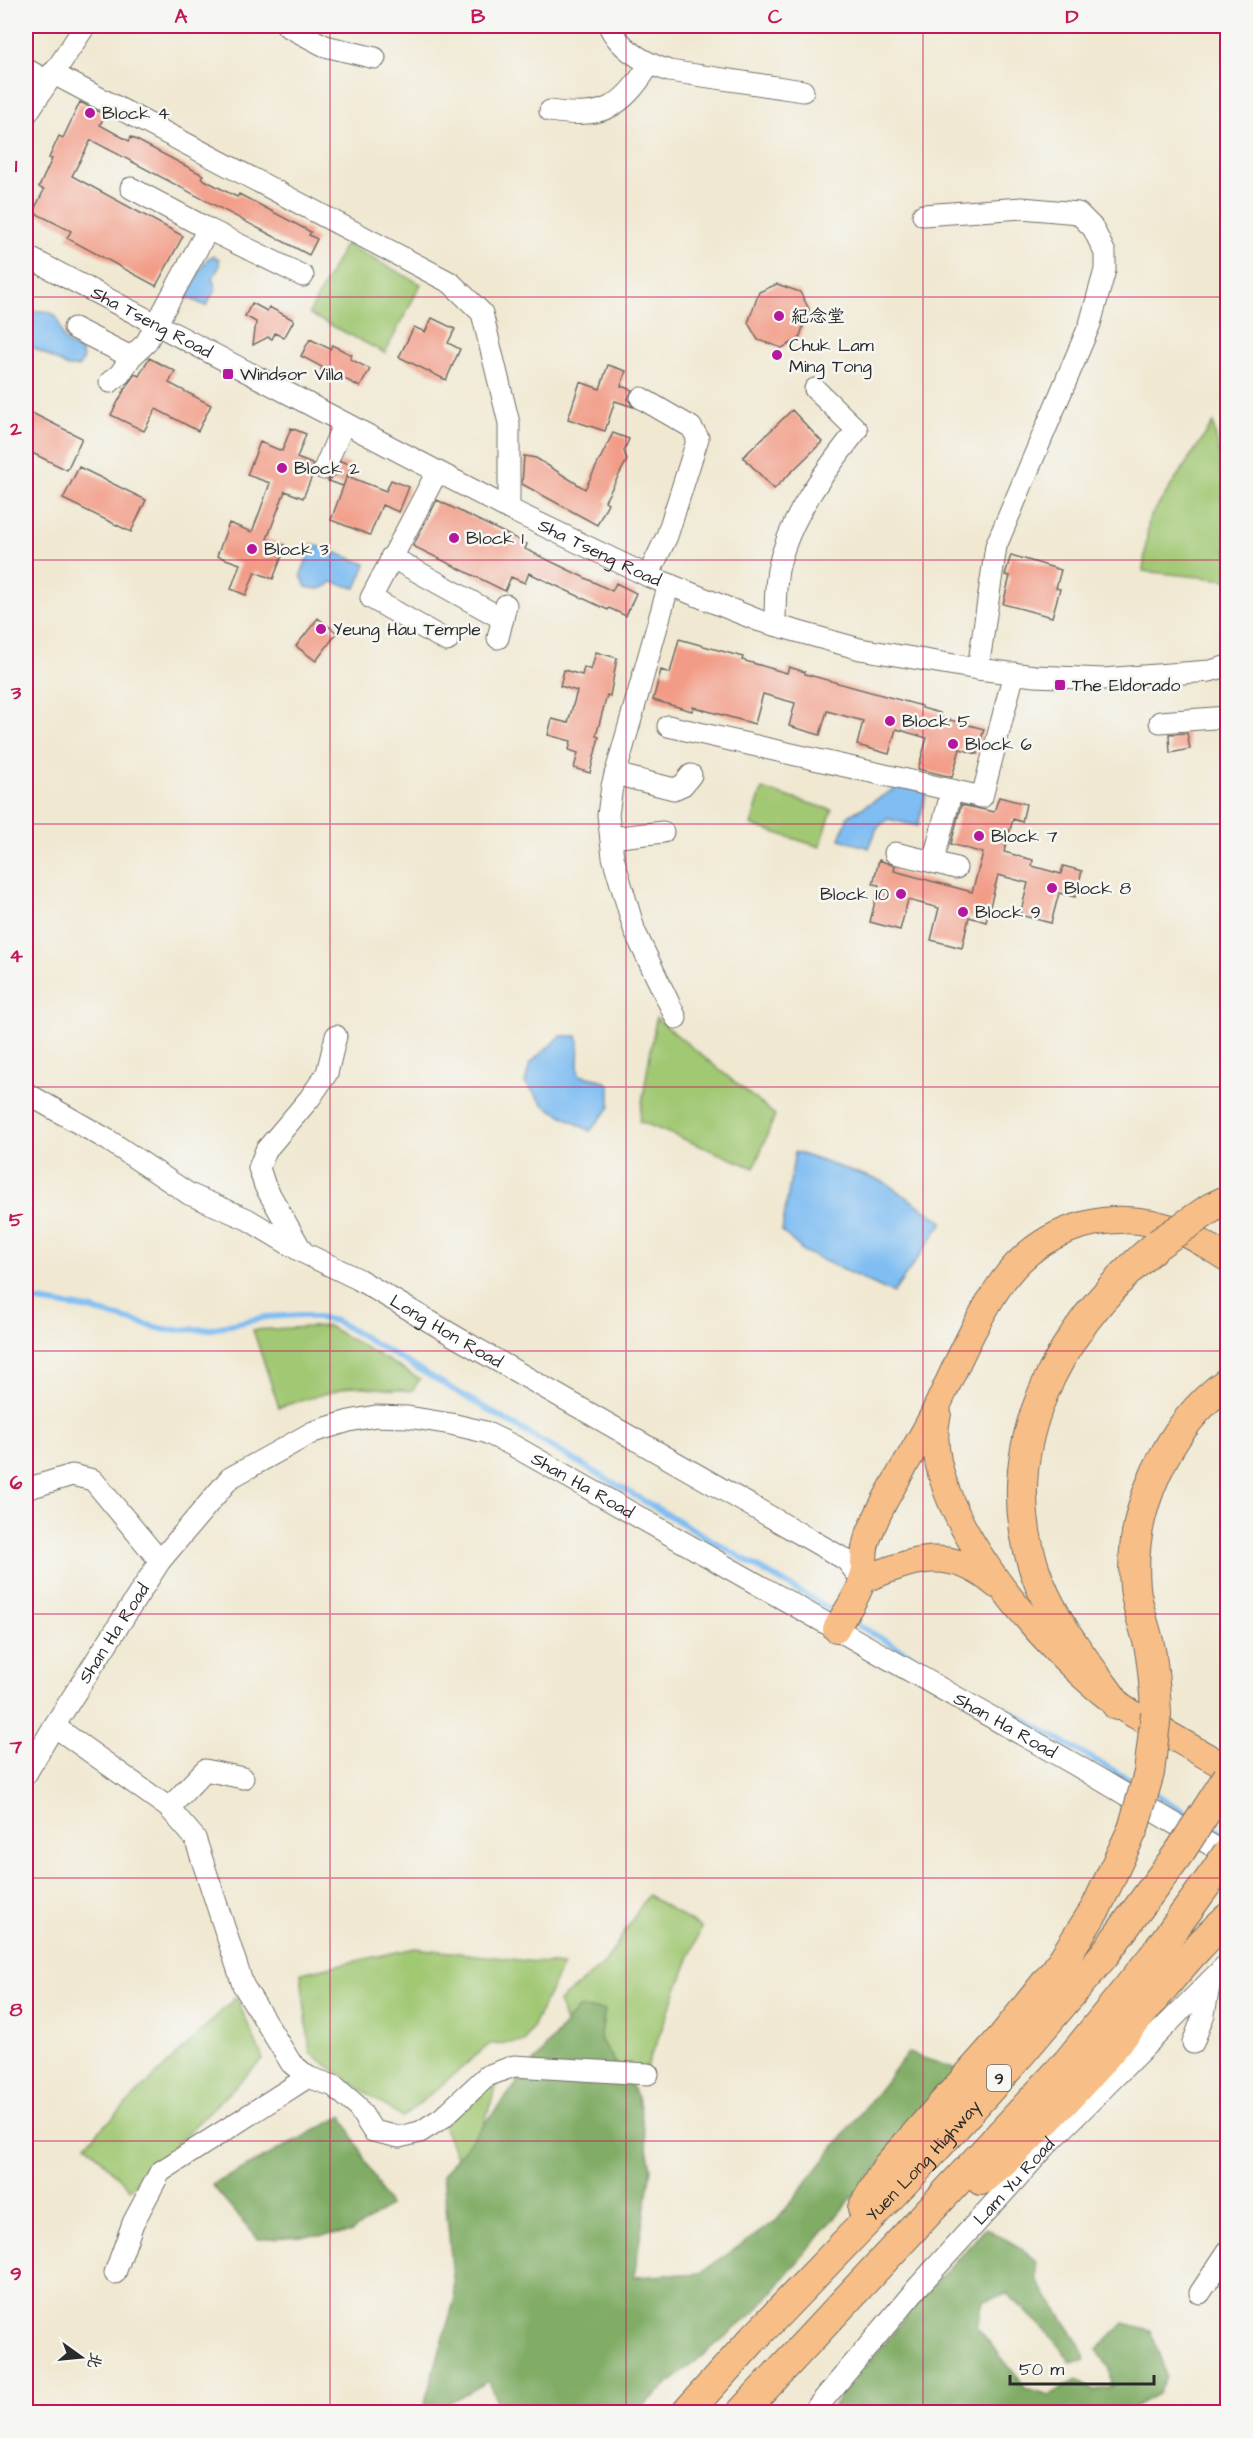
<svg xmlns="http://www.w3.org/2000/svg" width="1253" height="2438" viewBox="0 0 1253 2438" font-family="'Architects Daughter','LXGW WenKai TC',sans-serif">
	<rect width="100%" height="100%" fill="#f6f6f2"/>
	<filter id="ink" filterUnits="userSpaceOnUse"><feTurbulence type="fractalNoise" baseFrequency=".0167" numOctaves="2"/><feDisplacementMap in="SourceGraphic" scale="12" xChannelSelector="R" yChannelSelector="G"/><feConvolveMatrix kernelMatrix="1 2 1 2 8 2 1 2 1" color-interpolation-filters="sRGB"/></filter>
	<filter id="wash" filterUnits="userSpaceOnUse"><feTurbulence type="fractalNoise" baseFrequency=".008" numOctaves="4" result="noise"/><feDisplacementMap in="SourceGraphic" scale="24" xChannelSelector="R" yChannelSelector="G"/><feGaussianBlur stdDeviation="1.35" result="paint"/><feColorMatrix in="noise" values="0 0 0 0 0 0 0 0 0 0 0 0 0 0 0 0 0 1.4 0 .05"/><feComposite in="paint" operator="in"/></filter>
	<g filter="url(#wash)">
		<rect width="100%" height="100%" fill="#f0e8d1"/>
		<path fill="#a1c873" stroke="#667a4f" stroke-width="1.5" d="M 345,244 L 421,284 L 385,353 L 309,314 Z
			M 1213,423 L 1227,491 L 1227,580 L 1143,571 L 1149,519 Z
			M 762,789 L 832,810 L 820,847 L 751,825 Z
			M 656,1018 L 775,1115 L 754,1168 L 639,1121 Z
			M 328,1326 L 420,1379 L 412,1391 L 352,1386 L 279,1407 L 253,1330 Z
			M 648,1895 L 701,1928 L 641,2082 L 573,2055 L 559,2001 L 605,1963 Z
			M 415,1948 L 563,1965 L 525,2042 L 490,2044 L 402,2118 L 310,2053 L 301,1973 Z
			M 236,1997 L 263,2059 L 130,2189 L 86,2144 Z
			M 499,2079 L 465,2179 L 443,2125 Z"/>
		<path fill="#80ac65" stroke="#566c48" stroke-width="1.5" d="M 578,2008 L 605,2010 L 600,2039 L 638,2097 L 651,2169 L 634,2277 L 700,2273 L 777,2220 L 908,2053 L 960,2070 L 756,2311 L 647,2402 L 639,2412 L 501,2412 L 489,2381 L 432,2412 L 422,2412 L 455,2298 L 443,2175 Z
			M 342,2116 L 389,2206 L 350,2233 L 258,2239 L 212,2185 Z
			M 986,2228 L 1019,2247 L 1036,2260 L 1037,2281 L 1081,2346 L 1085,2360 L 1071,2362 L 1049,2334 L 1008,2294 L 983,2301 L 977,2327 L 1026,2388 L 1050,2395 L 1077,2380 L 1095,2390 L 1112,2387 L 1110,2369 L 1097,2350 L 1124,2323 L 1151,2330 L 1166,2376 L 1158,2394 L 1125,2412 L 828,2412 L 924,2295 Z"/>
		<path fill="#7fbdf2" stroke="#55748e" stroke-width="1.5" d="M 213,256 L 219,259 L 219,267 L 212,279 L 216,288 L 206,306 L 186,297 L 207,259 Z
			M 36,311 C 67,309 55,331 66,342 C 71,347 78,348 82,353 L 83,360 L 78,367 L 68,367 L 26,343 L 26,318 Z
			M 312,544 L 366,564 L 356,588 L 332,582 C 323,590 318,590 306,587 L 301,575 Z
			M 903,784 L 927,789 L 918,826 L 888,819 L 877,828 L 869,848 L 840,839 L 848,816 Z
			M 561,1036 L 577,1036 C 581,1049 576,1061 579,1075 L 602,1080 L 610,1085 L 610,1107 L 590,1131 L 545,1106 L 525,1083 L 530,1063 Z
			M 795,1152 L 884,1182 L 943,1222 L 893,1293 L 803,1251 L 782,1231 Z"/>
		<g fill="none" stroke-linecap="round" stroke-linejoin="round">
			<path stroke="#7fbdf2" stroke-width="6" d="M 26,1299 L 89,1309 L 166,1330 L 211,1329 L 266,1317 L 300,1315 L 336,1321 L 838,1614
				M 849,1620 L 1137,1784
				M 1151,1792 L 1192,1816
				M 1206,1824 L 1228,1836"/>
		</g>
		<g id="blocks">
			<path fill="#f29c87" d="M 80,102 L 105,115 L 100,125 L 129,141 L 131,137 L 203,175 L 201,178 L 229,193 L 237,197 L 239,194 L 311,232 L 309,235 L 317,239 L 309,255 L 91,140 L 72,176 L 183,236 L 156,286 L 67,238 L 71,231 L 33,212 L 44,190 L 39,187 L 52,159 L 49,158 L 59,136 L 63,138 Z
				M 777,284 L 800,292 L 809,309 L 799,339 L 782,348 L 758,340 L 748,323 L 759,292 Z
				M 252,303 L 267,311 L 269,307 L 294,320 L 284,338 L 275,333 L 272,339 L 268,337 L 253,345 L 256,322 L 245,316 Z
				M 432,318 L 455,329 L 448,343 L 460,349 L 446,380 L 399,357 L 414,327 L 425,332 Z
				M 310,339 L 330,349 L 332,345 L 352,355 L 350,359 L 370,369 L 360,387 L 341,377 L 339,380 L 321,370 L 322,367 L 301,356 Z
				M 149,358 L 175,371 L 169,383 L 211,405 L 198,431 L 156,409 L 144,431 L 111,415 L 127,385 L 135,374 L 139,376 Z
				M 608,365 L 626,371 L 621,386 L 632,390 L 628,399 L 633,407 L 615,401 L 605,431 L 568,419 L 580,382 L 600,389 Z
				M 26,410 L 82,438 L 67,470 L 26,450 Z
				M 792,410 L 822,442 L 774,489 L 743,457 Z
				M 291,428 L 306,434 L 297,458 L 312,464 L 313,474 L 303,498 L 285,491 L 267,539 L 286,546 L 273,579 L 255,572 L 246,595 L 231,589 L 240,564 L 217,556 L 229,523 L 252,532 L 260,511 L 270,483 L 247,475 L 260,442 L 282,451 Z
				M 613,433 L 629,439 L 624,451 L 627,460 L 605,501 L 608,503 L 597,525 L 522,484 L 524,456 L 536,458 L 585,489 Z
				M 341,461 L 352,465 L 343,486 L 328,481 L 335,475 Z
				M 79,467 L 146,500 L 131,532 L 63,499 Z
				M 347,476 L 386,491 L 391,480 L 409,487 L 399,512 L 382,505 L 370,535 L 331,520 Z
				M 437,500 L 527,544 L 525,549 L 612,591 L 616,583 L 636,593 L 626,616 L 609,608 L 608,610 L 529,573 L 525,583 L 511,577 L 505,591 L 413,546 Z
				M 1011,555 L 1061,570 L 1056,588 L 1060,589 L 1052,617 L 1003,604 L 1010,576 L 1005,575 Z
				M 318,618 L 337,633 L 316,661 L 296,646 Z
				M 679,639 L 743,657 L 742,660 L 787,673 L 789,667 L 805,672 L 805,674 L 922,706 L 922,708 L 940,713 L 939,717 L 984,729 L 977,754 L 960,749 L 952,777 L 918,769 L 927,738 L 896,729 L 889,754 L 857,745 L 863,721 L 827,711 L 820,735 L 789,726 L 795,703 L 763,694 L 755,724 L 693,707 L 692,711 L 653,700 L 661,670 L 670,673 Z
				M 596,652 L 617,658 L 610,696 L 607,695 L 596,736 L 599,737 L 590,773 L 574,768 L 578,753 L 569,750 L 571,741 L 548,735 L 552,719 L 568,723 L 577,691 L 560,686 L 564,670 L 582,675 L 584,667 L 591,670 Z
				M 1187,733 L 1190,749 L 1170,753 L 1169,734 Z
				M 999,797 L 1026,804 L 1022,822 L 1013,819 L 1004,852 L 1033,860 L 1032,866 L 1061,874 L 1063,866 L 1082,871 L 1075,897 L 1059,893 L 1051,923 L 1020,915 L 1028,883 L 998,875 L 986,922 L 969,917 L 962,948 L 931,940 L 939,908 L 908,900 L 900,930 L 870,922 L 879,885 L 873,884 L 879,860 L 895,866 L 894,871 L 972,892 L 983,853 L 951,844 L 961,805 L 994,812 Z"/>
		</g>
	</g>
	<g filter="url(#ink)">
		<use href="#blocks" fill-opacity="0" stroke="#706d65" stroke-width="1.5"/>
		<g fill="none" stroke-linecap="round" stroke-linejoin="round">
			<g stroke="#706d65" stroke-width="23">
				<g id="minor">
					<path d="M 287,26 L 325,46 L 375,58"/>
					<path d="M 609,26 C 620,49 645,63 669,71 L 803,91"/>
					<path d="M 26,69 L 47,81"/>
					<path d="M 52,73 L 451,283 L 482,313 L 509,423 L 509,509"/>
					<path d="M 550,111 C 603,119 621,109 650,64"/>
					<path d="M 26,115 L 85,26"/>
					<path d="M 923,215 L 1022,208 L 1078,213 L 1093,228 L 1105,253 L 1105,270 L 1090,324 L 996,546 L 978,669"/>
					<path d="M 208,229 L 303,276"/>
					<path id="s1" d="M 26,256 L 509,509 L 648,576 L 760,621 L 860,649 L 978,669 L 1035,676 L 1103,679 L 1210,671 L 1228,666"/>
					<path d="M 74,328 L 131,357"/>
					<path d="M 110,382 L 120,374 L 131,357 L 146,343 L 208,229 L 131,188"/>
					<path d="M 641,398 L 691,427 L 698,438 L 667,536 L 648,576"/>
					<path d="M 324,469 L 344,423"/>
					<path d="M 437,472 L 371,598 L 447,641"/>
					<path d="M 391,557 L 503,619"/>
					<path d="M 669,584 L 612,786 L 608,815 L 613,857 L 635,932 L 676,1018"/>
					<path d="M 775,625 C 775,607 775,588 778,570 C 789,517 825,471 857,430 L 815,389"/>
					<path d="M 498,638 L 506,605"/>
					<path d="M 1160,722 L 1228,717"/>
					<path d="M 668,726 L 982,797 L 1014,673"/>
					<path d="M 615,774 L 674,789 L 683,785 L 691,775"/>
					<path d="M 611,838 L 663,832"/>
					<path d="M 895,853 L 933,862 L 952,790"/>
					<path d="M 933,862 L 956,868"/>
					<path id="s2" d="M 26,1093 L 108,1140 L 189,1194 L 247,1219 L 302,1252 L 358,1279 L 456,1337 L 846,1560 L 862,1580"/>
					<path d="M 302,1251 L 265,1186 L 259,1168 L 266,1150 L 310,1098 L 327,1073 L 336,1036"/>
					<path d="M 26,1489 L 72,1475 L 93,1480 L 160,1561"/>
					<path d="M 54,1726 L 169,1808 L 195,1838 L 243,1985 L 291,2063 L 308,2077 L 334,2086 L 357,2106 L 373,2131 L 399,2137 L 420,2132 L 442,2118 L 487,2076 L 514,2066 L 648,2074"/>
					<path id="s3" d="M 26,1774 L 54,1726 L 160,1561 L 230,1478 L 313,1432 L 349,1421 L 376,1416 L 408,1417 L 451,1424 L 485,1432 L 512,1445 L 1074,1764 L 1228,1855"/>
					<path d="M 169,1808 L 205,1770 L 243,1778"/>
					<path d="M 1193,2043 L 1204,2014 L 1210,1981"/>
					<path d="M 115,2273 L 133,2223 L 160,2172 L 308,2077"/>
					<path d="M 1200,2293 L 1228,2251"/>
					<path id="s4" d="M 813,2412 L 917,2288 L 1046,2146 L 1228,1963"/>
				</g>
			</g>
			<g stroke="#706d65" stroke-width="28">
				<path id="major" d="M 938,1413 C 915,1505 1047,1654 1117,1704 C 1128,1712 1141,1718 1152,1725 C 1177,1739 1202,1754 1228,1768
					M 862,1580 C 913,1560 949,1544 996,1585
					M 836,1629 C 844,1614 858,1597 862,1581 C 866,1567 862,1554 867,1540 C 883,1496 912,1457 933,1415 C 954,1371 974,1322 1002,1282 C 1044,1223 1118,1205 1184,1233 C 1200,1240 1213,1250 1228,1259"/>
			</g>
			<g stroke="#706d65" stroke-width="32">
				<g id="highway">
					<path d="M 1211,1208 L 1228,1200"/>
					<path d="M 1117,1705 C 1089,1666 1057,1627 1039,1582 C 988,1451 1059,1327 1158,1244"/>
					<path d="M 1156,1714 C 1155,1692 1154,1671 1150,1650 C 1146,1628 1137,1609 1135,1587 C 1128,1512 1167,1426 1228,1382"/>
					<path d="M 981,2180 C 1038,2133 1088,2077 1135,2021 C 1165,1986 1193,1949 1228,1918"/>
					<path d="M 863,2208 L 887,2167 L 1002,2038 L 1057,1969 L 1096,1908 L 1133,1829"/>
					<path id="s5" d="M 687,2412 L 754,2338 L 928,2157 L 1009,2067 L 1104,1955 L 1181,1850"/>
					<path d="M 742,2412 L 1068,2062 L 1153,1957 L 1216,1871"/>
				</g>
			</g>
			<use href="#minor" stroke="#fff" stroke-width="21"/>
			<use href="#major" stroke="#f7be87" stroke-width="26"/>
			<use href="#highway" stroke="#f7be87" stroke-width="30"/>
			<g stroke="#706d65" stroke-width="32" stroke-linecap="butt">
				<path id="highway-bridge" d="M 1158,1244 L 1211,1208
					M 1133,1829 L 1149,1773 L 1156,1714
					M 1181,1850 L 1228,1777
					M 1216,1871 L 1228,1853"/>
			</g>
			<use href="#highway-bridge" stroke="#f7be87" stroke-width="30"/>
		</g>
	</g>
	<path fill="none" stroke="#c2185b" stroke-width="1.5" stroke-opacity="0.55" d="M 330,26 L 330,2412M 626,26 L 626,2412M 923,26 L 923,2412M 26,297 L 1228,297M 26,560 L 1228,560M 26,824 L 1228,824M 26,1087 L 1228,1087M 26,1351 L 1228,1351M 26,1614 L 1228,1614M 26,1878 L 1228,1878M 26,2141 L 1228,2141"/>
	<g fill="#b5179e" stroke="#f6f6f2" stroke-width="2">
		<circle cx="90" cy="113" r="6"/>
		<circle cx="779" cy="316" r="6"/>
		<circle cx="777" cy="355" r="6"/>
		<rect x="222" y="368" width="12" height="12" rx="3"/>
		<circle cx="282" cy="468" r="6"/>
		<circle cx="454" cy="538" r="6"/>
		<circle cx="252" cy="549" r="6"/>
		<circle cx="321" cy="629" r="6"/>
		<rect x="1054" y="679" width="12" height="12" rx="3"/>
		<circle cx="890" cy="721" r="6"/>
		<circle cx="953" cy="744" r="6"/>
		<circle cx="979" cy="836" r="6"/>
		<circle cx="1052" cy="888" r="6"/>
		<circle cx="901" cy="894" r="6"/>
		<circle cx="963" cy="912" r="6"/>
	</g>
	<g text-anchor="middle" stroke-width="5" stroke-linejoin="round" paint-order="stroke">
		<rect fill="#f6f6f2" stroke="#686867" stroke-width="1.5" x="987" y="2065" width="24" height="26" rx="4.5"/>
		<g font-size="16" font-weight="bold" fill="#2b2b2b">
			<text x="999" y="2084">9</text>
		</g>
		<g font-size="18" fill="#2b2b2b" stroke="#f6f6f2" text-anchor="start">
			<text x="102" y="119">Block 4</text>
			<text x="791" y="322">紀念堂</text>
			<text x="789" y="351">Chuk Lam<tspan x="789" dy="21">Ming Tong</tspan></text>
			<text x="240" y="380">Windsor Villa</text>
			<text x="294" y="474">Block 2</text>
			<text x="466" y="544">Block 1</text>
			<text x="264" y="555">Block 3</text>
			<text x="333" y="635">Yeung Hau Temple</text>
			<text x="1072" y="691">The Eldorado</text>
			<text x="902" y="727">Block 5</text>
			<text x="965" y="750">Block 6</text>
			<text x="991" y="842">Block 7</text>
			<text x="1064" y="894">Block 8</text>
			<text x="889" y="900" text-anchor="end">Block 10</text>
			<text x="975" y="918">Block 9</text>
		</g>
		<g font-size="18" fill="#2b2b2b" stroke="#f6f6f2">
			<text dy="6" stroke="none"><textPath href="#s1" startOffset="142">Sha Tseng Road</textPath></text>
			<text dy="6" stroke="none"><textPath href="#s1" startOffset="646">Sha Tseng Road</textPath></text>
			<text dy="6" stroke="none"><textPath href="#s2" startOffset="484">Long Hon Road</textPath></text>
			<text dy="6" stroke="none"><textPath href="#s3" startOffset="742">Shan Ha Road</textPath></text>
			<text dy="6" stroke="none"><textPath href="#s3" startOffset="166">Shan Ha Road</textPath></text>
			<text dy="6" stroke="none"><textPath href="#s3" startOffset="1228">Shan Ha Road</textPath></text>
			<text dy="6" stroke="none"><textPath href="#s5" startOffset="345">Yuen Long Highway</textPath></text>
			<text dy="6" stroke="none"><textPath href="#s4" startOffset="306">Lam Yu Road</textPath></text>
		</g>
	</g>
	<rect width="1253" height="2438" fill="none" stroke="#f6f6f2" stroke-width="66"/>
	<g transform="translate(81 2357) rotate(105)" stroke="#f6f6f2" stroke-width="4.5" paint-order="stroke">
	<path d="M0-4.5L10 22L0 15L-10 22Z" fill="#2b2b2b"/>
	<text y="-9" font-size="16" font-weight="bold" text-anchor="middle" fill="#2b2b2b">北</text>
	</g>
	<path d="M1010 2375v9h144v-9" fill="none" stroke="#2b2b2b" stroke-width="3"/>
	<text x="1019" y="2375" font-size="18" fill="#2b2b2b" stroke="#f6f6f2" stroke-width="4.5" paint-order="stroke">50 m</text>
	<rect x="33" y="33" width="1187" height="2372" fill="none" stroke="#c2185b" stroke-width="2"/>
	<g font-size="20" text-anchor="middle" font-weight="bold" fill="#c2185b">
		<text x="181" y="23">A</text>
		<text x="478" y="23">B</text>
		<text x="775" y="23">C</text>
		<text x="1072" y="23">D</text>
		<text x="16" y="172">1</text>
		<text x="16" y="435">2</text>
		<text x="16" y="699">3</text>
		<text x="16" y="962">4</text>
		<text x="16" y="1226">5</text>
		<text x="16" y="1489">6</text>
		<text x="16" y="1753">7</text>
		<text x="16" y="2016">8</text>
		<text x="16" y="2280">9</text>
	</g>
</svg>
